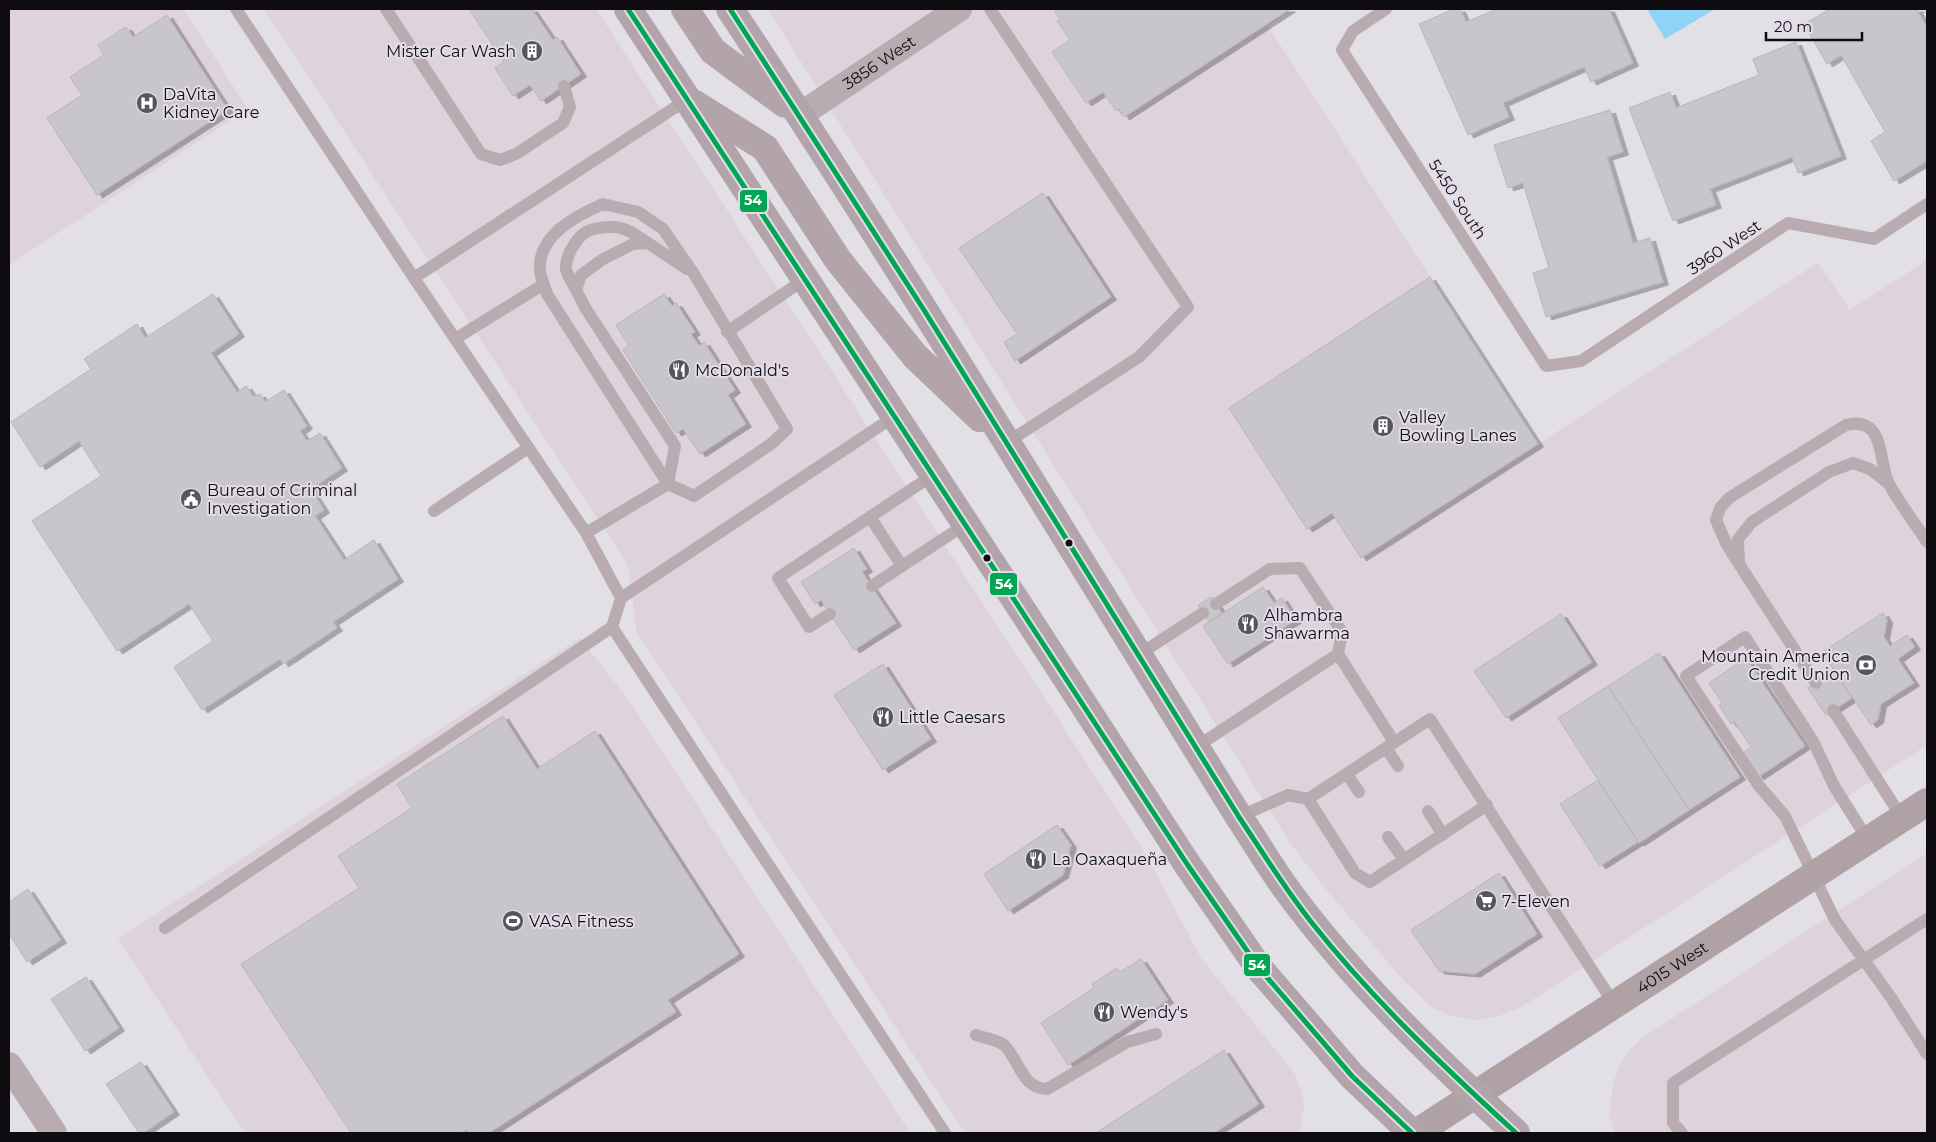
<svg xmlns="http://www.w3.org/2000/svg" width="1936" height="1142" viewBox="0 0 1936 1142" font-family="Montserrat,sans-serif">
	<defs>
		<filter id="shadow"><feDropShadow dx="5.5" dy="3" stdDeviation="0" flood-color="#0004"/></filter>
	</defs>
	<rect width="100%" height="100%" fill="#e2dfe6"/>
	<path fill="#ded2dd" d="M 9,9 L 183,9 L 248,109 L 9,265 Z
		M 264,9 L 596,9 L 1116,808 L 1146,855 L 1201,958 L 1295,1074 L 1301,1091 L 1304,1106 L 1299,1133 L 965,1133 L 637,633 L 628,565 Z
		M 768,9 L 1294,9 L 1268,26 L 1538,444 L 1818,263 L 1850,310 L 1927,260 L 1927,745 L 1523,1006 L 1496,1017 L 1474,1020 L 1450,1016 L 1432,1007 L 1402,979 L 1326,889 L 1290,843 Z
		M 580,638 L 630,702 L 910,1133 L 245,1133 L 118,939 Z
		M 1927,853 L 1927,1133 L 1614,1133 L 1609,1114 L 1613,1083 L 1620,1065 L 1630,1050 L 1642,1038 Z"/>
	<path fill="#8fd3f7" d="M 1647,9 L 1715,9 L 1665,39 Z"/>
	<path fill="#c8c5cb" stroke="#b8b5bb" filter="url(#shadow)" d="M 469,9 L 532,9 L 553,40 L 557,37 L 581,74 L 541,101 L 530,85 L 513,96 L 495,68 L 504,62 Z
		M 1058,9 L 1290,9 L 1124,117 L 1119,109 L 1116,111 L 1103,92 L 1086,103 L 1052,52 L 1070,40 L 1057,21 L 1060,19 L 1055,11 Z
		M 1454,9 L 1460,9 L 1466,22 L 1497,9 L 1609,9 L 1633,63 L 1591,82 L 1584,67 L 1503,103 L 1509,117 L 1468,135 L 1419,24 Z
		M 1830,9 L 1919,9 L 1917,10 L 1927,28 L 1927,161 L 1894,181 L 1871,141 L 1885,132 L 1841,55 L 1827,64 L 1804,24 Z
		M 167,15 L 228,110 L 97,195 L 47,118 L 82,95 L 70,77 L 104,55 L 98,45 L 126,27 L 133,37 Z
		M 1796,42 L 1841,156 L 1798,173 L 1792,157 L 1710,189 L 1716,205 L 1673,221 L 1629,108 L 1670,92 L 1676,108 L 1759,75 L 1753,59 Z
		M 1610,110 L 1623,152 L 1607,157 L 1633,243 L 1650,238 L 1663,282 L 1546,317 L 1533,273 L 1549,268 L 1523,183 L 1508,188 L 1494,145 Z
		M 1043,193 L 1111,297 L 1015,361 L 1004,342 L 1017,334 L 959,248 Z
		M 1430,277 L 1538,444 L 1361,558 L 1332,513 L 1307,529 L 1229,408 Z
		M 213,294 L 239,334 L 211,353 L 237,392 L 246,386 L 254,397 L 260,394 L 265,402 L 284,390 L 307,426 L 300,431 L 307,441 L 320,433 L 342,468 L 311,489 L 324,510 L 315,516 L 344,560 L 374,540 L 398,579 L 333,622 L 337,628 L 283,664 L 280,659 L 202,710 L 174,667 L 213,641 L 189,604 L 117,651 L 32,521 L 101,476 L 79,441 L 40,467 L 11,422 L 91,369 L 84,359 L 137,324 L 145,338 Z
		M 664,294 L 672,306 L 676,303 L 695,332 L 691,334 L 699,346 L 704,342 L 735,390 L 728,395 L 746,424 L 700,454 L 683,429 L 676,433 L 623,350 L 629,346 L 616,325 Z
		M 854,548 L 867,569 L 862,572 L 896,623 L 854,650 L 821,600 L 815,604 L 801,582 Z
		M 1263,587 L 1274,603 L 1282,598 L 1296,620 L 1228,664 L 1203,626 Z
		M 1212,597 L 1222,613 L 1209,622 L 1198,605 Z
		M 1883,613 L 1887,620 L 1884,637 L 1890,646 L 1907,635 L 1915,647 L 1898,659 L 1914,683 L 1881,704 L 1878,720 L 1871,725 L 1822,652 Z
		M 1561,614 L 1592,662 L 1506,718 L 1474,671 Z
		M 1659,653 L 1740,777 L 1689,810 L 1608,686 Z
		M 1746,658 L 1805,746 L 1758,777 L 1743,753 L 1751,747 L 1734,721 L 1731,724 L 1719,705 L 1722,703 L 1709,683 Z
		M 883,664 L 931,739 L 883,770 L 834,695 Z
		M 1835,671 L 1852,698 L 1826,715 L 1808,688 Z
		M 1608,686 L 1689,810 L 1639,843 L 1558,718 Z
		M 503,716 L 537,769 L 595,731 L 739,954 L 668,1000 L 676,1012 L 489,1133 L 469,1133 L 467,1130 L 461,1133 L 351,1133 L 241,964 L 359,888 L 338,856 L 412,808 L 397,784 Z
		M 1598,780 L 1638,842 L 1600,866 L 1560,804 Z
		M 1057,825 L 1071,845 L 1063,875 L 1008,911 L 984,874 Z
		M 1499,873 L 1537,934 L 1475,974 L 1439,971 L 1411,930 Z
		M 28,889 L 61,940 L 27,962 L 9,934 L 9,902 Z
		M 1141,959 L 1168,1000 L 1068,1065 L 1041,1023 L 1094,988 L 1092,984 L 1117,968 L 1120,972 Z
		M 86,977 L 119,1028 L 85,1051 L 51,999 Z
		M 1224,1050 L 1259,1104 L 1214,1133 L 1096,1133 Z
		M 141,1062 L 174,1112 L 143,1133 L 139,1133 L 106,1084 Z"/>
	<g fill="none" stroke-linecap="round" stroke-linejoin="round">
		<path stroke="#b8acb0" stroke-width="12" d="M 236,9 L 414,278 L 586,533 L 621,598
			M 386,9 L 481,154 L 500,160 L 516,154 L 563,123 L 570,107 L 564,86
			M 990,9 L 1188,307 L 1139,357 L 1006,443
			M 1386,9 L 1353,31 L 1342,50 L 1546,366 L 1581,361 L 1788,223 L 1874,239 L 1927,204
			M 603,204 L 638,212 L 663,229 L 694,274 L 787,429 L 771,444 L 694,496 L 668,484 L 547,294 C 545,287 541,279 540,271 C 537,236 575,216 603,204 Z
			M 414,278 L 688,99
			M 576,290 C 573,284 567,275 566,269 C 565,257 576,238 586,232 C 593,228 605,227 613,227 C 626,227 637,236 648,243
			M 727,332 L 805,279
			M 455,339 L 544,284
			M 434,511 L 528,448
			M 870,517 L 902,566 L 966,524
			M 586,533 L 668,484 L 675,446 L 586,309 L 576,290 L 581,275 L 603,259 L 633,244 L 648,243 L 687,269
			M 1739,564 L 1726,543 L 1716,520 L 1720,508 L 1729,498 L 1846,425 C 1886,415 1878,462 1889,484 C 1900,504 1915,523 1927,542
			M 872,586 L 902,566
			M 830,614 L 809,627 L 778,578 L 933,475
			M 612,627 L 945,1133
			M 1338,654 L 1394,742
			M 1138,655 L 1203,613
			M 1816,683 L 1739,564 L 1738,539 L 1752,522 L 1829,472 L 1853,463 L 1870,469 L 1888,483
			M 1833,710 L 1902,818
			M 1196,747 L 1338,654 L 1342,632 L 1300,568 L 1270,569 L 1216,604
			M 1386,748 L 1398,766
			M 1347,774 L 1359,792
			M 1308,799 L 1355,873 L 1370,882 L 1487,805
			M 1428,811 L 1443,835
			M 1239,817 L 1288,795 L 1308,799 L 1430,719 L 1614,1004
			M 1388,837 L 1404,860
			M 1868,840 L 1834,786 L 1813,741 L 1745,637 L 1686,676 L 1759,786 L 1785,816 L 1835,920 L 1890,996 L 1927,1054
			M 165,928 L 612,627 L 621,598 L 895,416
			M 976,1035 C 984,1038 999,1040 1005,1046 C 1020,1062 1022,1088 1047,1089 L 1127,1042 L 1156,1034
			M 1682,1133 L 1673,1123 L 1673,1083 L 1927,919"/>
		<g stroke="#b8acb0" stroke-width="26">
			<path id="s1" d="M 800,115 L 959,9"/>
			<path d="M 9,1065 L 54,1133"/>
		</g>
		<path stroke="#b0a1a5" stroke-width="28" id="s2" d="M 1416,1133 L 1927,802"/>
		<path stroke="#b2a4a9" stroke-width="28" d="M 628,9 L 1030,622 L 1187,864 L 1259,968 L 1352,1076 L 1412,1133
			M 685,9 L 713,51 L 785,104
			M 730,9 C 906,274 1071,547 1239,817 C 1255,841 1270,867 1287,890 C 1353,980 1434,1058 1516,1133
			M 695,104 L 765,148 L 838,260 L 915,356 L 980,418"/>
		<g stroke="#e2dce9" stroke-width="9">
			<path id="bus-1" d="M 628,9 L 1187,864 L 1259,968 L 1352,1076 L 1412,1133
				M 730,9 L 924,310 L 1239,817 C 1263,853 1285,889 1312,923 C 1373,1000 1444,1067 1516,1133"/>
		</g>
		<use href="#bus-1" stroke="#00a651" stroke-width="5"/>
	</g>
	<defs>
		<g id="building-disc" transform="scale(1.125)"><circle r="9.5" fill="#58565b" stroke="#e2dce9"/><path d="M-4-6H4V6H1V3H-1V6H-4ZM-2.5-4.3h1.7v1.8h-1.7ZM.8-4.3h1.7v1.8H.8ZM-2.5-1h1.7V.8h-1.7ZM.8-1h1.7V.8H.8Z" fill="#fff"/></g>
		<g id="hospital-disc" transform="scale(1.125)"><circle r="9.5" fill="#58565b" stroke="#e2dce9"/><path d="M-5-5h3v3.5h4V-5h3V5h-3V1.5h-4V5h-3Z" fill="#fff"/></g>
		<g id="restaurant-disc" transform="scale(1.125)"><circle r="9.5" fill="#58565b" stroke="#e2dce9"/><path d="M-5-6h1v4h1v-4h1v4h1v-4h1v5L-1.5 .5V6h-2V.5L-5-1ZM5-6V6H3V1.5H1.5Q1.5-4 5-6Z" fill="#fff"/></g>
		<g id="civic-disc" transform="scale(1.125)"><circle r="9.5" fill="#58565b" stroke="#e2dce9"/><path d="M-.6-6.5H3V-4.5H.6V-3L4-1V1h2V6H-6V1h2V-1L-.6-3ZM-1.2 2.5V6h2.4V2.5Z" fill="#fff"/></g>
		<g id="bank-disc" transform="scale(1.125)"><circle r="9.5" fill="#58565b" stroke="#e2dce9"/><path d="M-6-4H6V4H-6ZM0-2.3a2.3 2.3 0 1 0 0 4.6a2.3 2.3 0 1 0 0-4.6Z" fill="#fff"/></g>
		<g id="supermarket-disc" transform="scale(1.125)"><circle r="9.5" fill="#58565b" stroke="#e2dce9"/><path d="M-6-5.5h2.5l.6 2H6L4.5 2H-2.5L-4.4-4H-6ZM-1.5 3.2a1.3 1.3 0 1 0 .1 0ZM3 3.2a1.3 1.3 0 1 0 .1 0Z" fill="#fff"/></g>
		<g id="stadium-disc" transform="scale(1.125)"><circle r="9.5" fill="#58565b" stroke="#e2dce9"/><path d="M0-5a6.5 5 0 1 0 0 10a6.5 5 0 1 0 0-10ZM-3.5-1.8h7v3.6h-7Z" fill="#fff"/></g>
	</defs>
	<g fill-rule="evenodd">
		<use href="#building-disc" x="532" y="51"/>
		<use href="#hospital-disc" x="147" y="103"/>
		<use href="#restaurant-disc" x="679" y="370"/>
		<use href="#building-disc" x="1383" y="426"/>
		<use href="#civic-disc" x="191" y="499"/>
		<use href="#restaurant-disc" x="1248" y="624"/>
		<use href="#bank-disc" x="1866" y="665"/>
		<use href="#restaurant-disc" x="883" y="717"/>
		<use href="#restaurant-disc" x="1036" y="859"/>
		<use href="#supermarket-disc" x="1486" y="901"/>
		<use href="#stadium-disc" x="513" y="921"/>
		<use href="#restaurant-disc" x="1104" y="1012"/>
	</g>
	<g fill="#0e0c10" stroke="#e2dce9" stroke-width="2">
		<circle cx="1069" cy="543" r="4.5"/>
		<circle cx="987" cy="558" r="4.5"/>
	</g>
	<g text-anchor="middle" stroke-width="4" stroke-linejoin="round" paint-order="stroke">
		<g font-size="16" fill="#0e0c10" stroke="#e2dce9" text-anchor="start">
			<text x="516" y="57" text-anchor="end">Mister Car Wash</text>
			<text x="163" y="100">DaVita<tspan x="163" dy="18">Kidney Care</tspan></text>
			<text x="695" y="376">McDonald's</text>
			<text x="1399" y="423">Valley<tspan x="1399" dy="18">Bowling Lanes</tspan></text>
			<text x="207" y="496">Bureau of Criminal<tspan x="207" dy="18">Investigation</tspan></text>
			<text x="1264" y="621">Alhambra<tspan x="1264" dy="18">Shawarma</tspan></text>
			<text x="1850" y="662" text-anchor="end">Mountain America<tspan x="1850" dy="18">Credit Union</tspan></text>
			<text x="899" y="723">Little Caesars</text>
			<text x="1052" y="865">La Oaxaqueña</text>
			<text x="1502" y="907">7-Eleven</text>
			<text x="529" y="927">VASA Fitness</text>
			<text x="1120" y="1018">Wendy's</text>
		</g>
		<g font-size="16" fill="#0e0c10" stroke="#e2dce9">
			<text dy="6" stroke="none"><textPath href="#s1" startOffset="95">3856 West</textPath></text>
			<text transform="translate(1458 199) rotate(57)" y="6">5450 South</text>
			<text transform="translate(1724 247) rotate(-34)" y="6">3960 West</text>
			<text dy="6" stroke="none"><textPath href="#s2" startOffset="305">4015 West</textPath></text>
		</g>
	</g>
	<g stroke="#e2dce9" stroke-width="2">
		<rect x="739" y="189" width="29" height="24" rx="5" fill="#00a651"/>
		<rect x="989" y="572" width="29" height="24" rx="5" fill="#00a651"/>
		<rect x="1243" y="953" width="28" height="24" rx="5" fill="#00a651"/>
	</g>
	<g font-size="14" text-anchor="middle" font-weight="bold" fill="#fff">
		<text x="753" y="205">54</text>
		<text x="1004" y="589">54</text>
		<text x="1257" y="970">54</text>
	</g>
	<rect width="1936" height="1142" fill="none" stroke="#0e0c10" stroke-width="20"/>
	<path d="M1766 32v8h96v-8" fill="none" stroke="#0e0c10" stroke-width="2.5"/>
	<text x="1774" y="32" font-size="15" fill="#0e0c10" stroke="#e2dce9" stroke-width="4" paint-order="stroke">20 m</text>
</svg>
